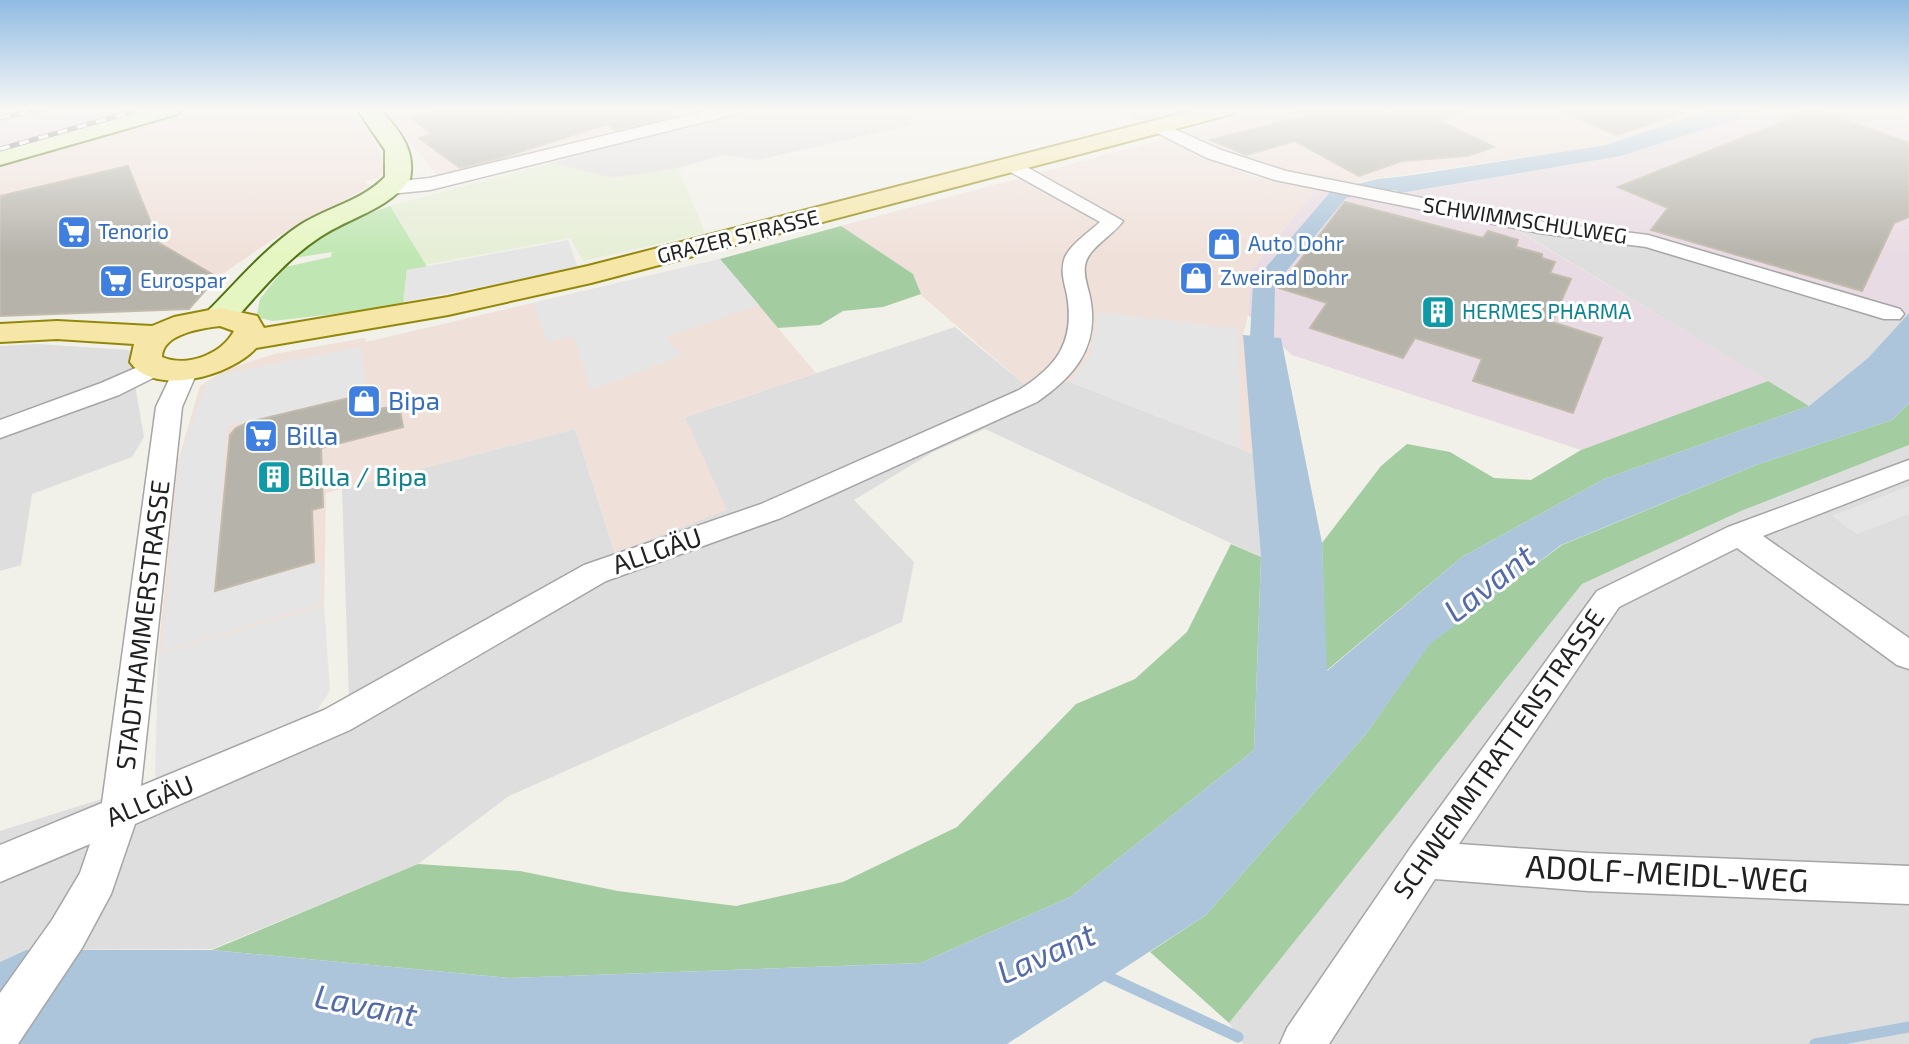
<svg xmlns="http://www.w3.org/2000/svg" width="1909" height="1044" viewBox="0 0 1909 1044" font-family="'Exo 2',sans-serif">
	<rect width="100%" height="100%" fill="#f1f0e9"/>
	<path fill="#dfdede" d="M 760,109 L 900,109 L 917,124 L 758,160 L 724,155 L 678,168 L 612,178 L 551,163 L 684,126 Z
		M 1509,225 L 1725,260 L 1906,316 L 1868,358 L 1809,406 Z
		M 955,327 L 1024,384 L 1070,382 L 1253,454 L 1261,557 L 985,429 L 933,452 L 854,500 L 914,562 L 902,622 L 509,796 L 418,864 L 212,949 L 26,950 L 0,962 L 0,831 L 155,782 L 349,698 L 342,489 L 575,429 L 615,553 L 685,417 Z
		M 37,344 L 129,350 L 144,437 L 132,457 L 32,494 L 21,565 L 0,571 L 0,346 Z
		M 1909,445 L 1909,1044 L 1243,1044 L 1229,1023 L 1582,584 L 1741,511 Z"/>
	<path fill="#f0e0da" d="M 188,109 L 350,109 L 378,146 L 384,170 L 378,178 L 365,181 L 370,186 L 278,236 L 218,277 L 189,309 L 0,316 L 0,163 Z
		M 383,109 L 650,109 L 668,120 L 437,175 Z
		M 1120,109 L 1197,109 L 1140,124 Z
		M 1275,109 L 1713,109 L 1606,145 L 1342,184 L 1251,163 L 1183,134 Z
		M 1165,139 L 1248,175 L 1317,188 L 1250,273 L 1248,315 L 1243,335 L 1253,454 L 1070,382 L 1024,384 L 841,226 Z
		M 720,259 L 816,373 L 685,417 L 727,510 L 615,553 L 575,429 L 326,493 L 324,606 L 158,654 L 178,461 L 200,386 L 225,370 L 274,354 L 365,338 L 366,342 Z"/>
	<path fill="#e9dbe3" d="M 0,109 L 149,109 L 0,151 Z
		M 1768,109 L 1892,109 L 1909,121 L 1909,313 L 1906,316 L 1634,232 L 1572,228 L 1400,193 L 1621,156 Z
		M 1317,188 L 1508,225 L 1768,381 L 1581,450 L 1292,355 L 1248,315 L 1250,273 Z"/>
	<path fill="#e6eed6" d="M 551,163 L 612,178 L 678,168 L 705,233 L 583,261 L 570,238 L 425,265 L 390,206 Z"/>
	<path fill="#c0e7b3" d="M 390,206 L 427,267 L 407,270 L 403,306 L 273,321 L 260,318 L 257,314 L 260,299 L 285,267 L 331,257 L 332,252 L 294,258 C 324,232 354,219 390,206 Z"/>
	<path fill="#a3cda0" d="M 841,226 L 913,274 L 921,294 L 883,307 L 843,311 L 820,325 L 778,328 L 720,259 Z
		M 1768,381 L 1809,406 L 1604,479 L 1462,557 L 1326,671 L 1322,543 L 1381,466 L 1407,444 L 1450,452 L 1494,478 L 1531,480 L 1581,450 Z
		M 1909,403 L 1909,445 L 1741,511 L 1582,584 L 1229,1023 L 1150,952 L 1206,915 L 1366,734 L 1430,643 L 1562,545 L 1756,465 L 1892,420 Z
		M 1231,544 L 1261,557 L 1254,750 L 1070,897 L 921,963 L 510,978 L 212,950 L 418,864 L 520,871 L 618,891 L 736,906 L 843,882 L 957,827 L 1076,704 L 1135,679 L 1187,632 Z"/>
	<path fill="#e5e5e5" d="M 568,240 L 578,268 L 404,302 L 407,270 Z
		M 720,259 L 759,305 L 666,337 L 681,356 L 591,390 L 573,336 L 547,342 L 533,303 Z
		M 1098,312 L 1238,329 L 1241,449 L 1070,382 L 1090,356 Z
		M 361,347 L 366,389 L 347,394 L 346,398 L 227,426 L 215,591 L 321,562 L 321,604 L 162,651 L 179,460 L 205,385 L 222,374 Z
		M 1909,486 L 1909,514 L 1857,534 L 1832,516 Z
		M 324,606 L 330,691 L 315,713 L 155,782 L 158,654 Z"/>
	<path fill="#acc5db" d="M 1713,109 L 1768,109 L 1621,156 L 1400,193 L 1380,180 L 1606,145 Z
		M 1909,313 L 1909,403 L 1892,420 L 1756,465 L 1561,545 L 1430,644 L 1366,734 L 1206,915 L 1007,1044 L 0,1044 L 0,962 L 26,950 L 212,950 L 510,978 L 921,963 L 1070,897 L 1254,750 L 1261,557 L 1243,335 L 1281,338 L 1322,543 L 1327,671 L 1462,557 L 1604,479 L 1809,406 L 1868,358 Z"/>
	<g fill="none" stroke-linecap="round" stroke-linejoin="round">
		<path stroke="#acc5db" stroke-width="11" d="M 1100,973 L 1238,1037
			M 1815,1044 L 1909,1027"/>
		<path fill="#acc5db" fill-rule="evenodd" d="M 1426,174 L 1436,180 L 1433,184 L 1346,198 L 1275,285 L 1274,337 L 1282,375 L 1278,380 L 1260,380 L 1250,337 L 1253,284 L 1256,279 L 1332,190 L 1378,179 Z"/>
	</g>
	<path fill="#b6b3ab" stroke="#c2bbac" stroke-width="2" d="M 444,109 L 671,109 L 672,117 L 615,130 L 607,124 L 504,157 L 460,168 L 419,138 L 432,134 L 411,118 Z
		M 1298,109 L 1373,109 L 1387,115 L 1406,109 L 1468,109 L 1440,121 L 1494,147 L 1467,156 L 1402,161 L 1359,176 L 1295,141 L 1246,155 L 1211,140 L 1308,115 Z
		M 1555,109 L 1682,109 L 1683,113 L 1616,135 Z
		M 1815,109 L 1909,143 L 1909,217 L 1894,223 L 1862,291 L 1651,230 L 1668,208 L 1618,187 Z
		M 128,166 L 159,243 L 217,277 L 189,309 L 0,316 L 0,196 Z
		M 1345,202 L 1483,238 L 1488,231 L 1518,240 L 1516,247 L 1542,254 L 1542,258 L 1555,262 L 1550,273 L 1571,279 L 1552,322 L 1602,338 L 1573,413 L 1473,381 L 1482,359 L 1415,338 L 1403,358 L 1310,328 L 1327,303 L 1279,288 Z
		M 378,388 L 380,409 L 399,405 L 403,427 L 321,448 L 323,507 L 312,510 L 314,562 L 215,591 L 230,435 L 236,428 L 249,422 L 349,398 L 349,395 Z"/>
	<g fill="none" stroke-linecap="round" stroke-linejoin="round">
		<g stroke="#a5a5a5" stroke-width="3">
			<path id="street" d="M 714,109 L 743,109 L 740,113 L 430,190 L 390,194 L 380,188 L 390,182 L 430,178 Z
				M 1159,122 L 1221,150 L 1286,171 L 1539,221 L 1648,235 L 1900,309 L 1904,314 L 1900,319 L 1884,319 L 1646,247 L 1539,233 L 1275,180 L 1207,158 L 1153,131 L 1150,127 Z
				M 1014,160 L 1123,221 C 1114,235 1087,248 1085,266 C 1083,277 1090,292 1091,303 C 1098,349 1073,377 1037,402 L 781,518 L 606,581 L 350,730 L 135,824 L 111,894 L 82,948 L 18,1044 L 0,1044 L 0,993 L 52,920 L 80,873 L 90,844 L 0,882 L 0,845 L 102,803 L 156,407 L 176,365 L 194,365 L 198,370 L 182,407 L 141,786 L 324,710 L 584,565 L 761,504 L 1019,390 C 1057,366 1075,342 1067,295 C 1064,282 1060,270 1065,257 C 1071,244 1089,232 1100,222 L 1007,170 L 1004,166 Z
				M 154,360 L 163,363 L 167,368 L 163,373 L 119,395 L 0,438 L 0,420 L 101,383 Z
				M 1909,460 L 1909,479 L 1763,536 L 1909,638 L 1909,669 L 1897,665 L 1737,548 L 1619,607 L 1459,844 L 1588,853 L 1909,866 L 1909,904 L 1588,891 L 1435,879 L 1329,1044 L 1280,1044 L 1287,1028 L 1411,847 L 1597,591 L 1728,527 Z"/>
		</g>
		<g stroke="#4f730d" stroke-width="4">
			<path id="secondary" d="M 146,109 L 181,109 L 178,114 L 0,165 L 0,150 Z
				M 357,109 L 380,109 C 399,130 416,150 410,179 C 388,210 350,217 320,237 C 285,260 259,293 231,324 L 220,326 L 209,324 L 205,317 L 209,310 C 238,281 265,248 300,225 C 328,207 362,201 385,177 L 385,150 Z"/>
		</g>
		<g stroke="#94880b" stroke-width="4">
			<path id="primary" d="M 1199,109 L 1235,109 L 1232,114 L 591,283 L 448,315 L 256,348 C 232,375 155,398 130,362 L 134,344 L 57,339 L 0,342 L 0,324 L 57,321 L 152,326 L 174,317 L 220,308 L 257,316 L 264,328 L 448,297 L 588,266 ZM 220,326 L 234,331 C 222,354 187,368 162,357 C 162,334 202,328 220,326 Z"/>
		</g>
		<use href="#street" fill="#fff" fill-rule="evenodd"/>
		<use href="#secondary" fill="#e6f6c2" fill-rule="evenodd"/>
		<use href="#primary" fill="#f6e7a8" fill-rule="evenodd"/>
		<g stroke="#6f6f6f" stroke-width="5">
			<path id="rail" d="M 0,118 L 43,109
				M 0,149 L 142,109"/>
		</g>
		<use href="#rail" stroke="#fff" stroke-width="3.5" stroke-dasharray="10" stroke-linecap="butt"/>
	</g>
	<linearGradient id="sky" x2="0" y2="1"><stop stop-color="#90bbe3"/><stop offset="0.43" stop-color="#f9f8f5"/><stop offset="1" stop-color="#f9f8f5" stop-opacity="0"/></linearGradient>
	<rect width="1909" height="255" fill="url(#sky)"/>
	<defs>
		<g id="supermarket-square" transform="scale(1.75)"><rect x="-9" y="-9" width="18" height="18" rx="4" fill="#3f7fe0" stroke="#fff"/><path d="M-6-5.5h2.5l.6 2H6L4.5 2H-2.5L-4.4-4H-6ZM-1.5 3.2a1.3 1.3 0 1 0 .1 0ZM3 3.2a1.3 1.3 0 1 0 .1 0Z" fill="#fff"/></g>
		<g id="shop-square" transform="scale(1.75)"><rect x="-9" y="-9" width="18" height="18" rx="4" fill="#3f7fe0" stroke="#fff"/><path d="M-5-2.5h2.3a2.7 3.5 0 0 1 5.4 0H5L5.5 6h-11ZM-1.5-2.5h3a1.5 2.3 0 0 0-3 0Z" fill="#fff"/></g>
		<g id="building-square" transform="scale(1.75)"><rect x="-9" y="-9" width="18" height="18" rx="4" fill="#0f9aa8" stroke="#fff"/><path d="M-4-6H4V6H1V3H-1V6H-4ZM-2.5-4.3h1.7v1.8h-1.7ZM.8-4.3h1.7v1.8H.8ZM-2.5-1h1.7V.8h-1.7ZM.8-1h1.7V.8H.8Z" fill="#fff"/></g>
	</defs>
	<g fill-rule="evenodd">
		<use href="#supermarket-square" x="74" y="232"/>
		<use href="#shop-square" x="1224" y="244"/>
		<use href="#shop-square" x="1196" y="278"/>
		<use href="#supermarket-square" x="116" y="281"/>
		<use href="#building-square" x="1438" y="312"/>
		<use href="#shop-square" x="364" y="401"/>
		<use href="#supermarket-square" x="261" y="436"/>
		<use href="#building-square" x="274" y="477"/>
	</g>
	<g text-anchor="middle" stroke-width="6" stroke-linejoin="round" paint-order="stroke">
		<g font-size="21" fill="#212121" stroke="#fff">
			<text transform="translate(1525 221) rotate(9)" y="7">SCHWIMMSCHULWEG</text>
			<text transform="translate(738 237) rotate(-14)" y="7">GRAZER STRASSE</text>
		</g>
		<g font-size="21" fill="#366cbe" stroke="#fff" text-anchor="start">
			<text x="98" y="239">Tenorio</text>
			<text x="1248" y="251">Auto Dohr</text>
			<text x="1220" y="285">Zweirad Dohr</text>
			<text x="140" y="288">Eurospar</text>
		</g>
		<g font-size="21" fill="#0d838f" stroke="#fff" text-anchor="start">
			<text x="1462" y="319">HERMES PHARMA</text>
		</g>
		<g font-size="26" fill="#366cbe" stroke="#fff" text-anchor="start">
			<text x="388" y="410">Bipa</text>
			<text x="286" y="445">Billa</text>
		</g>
		<g font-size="26" fill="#0d838f" stroke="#fff" text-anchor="start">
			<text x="298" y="486">Billa / Bipa</text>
		</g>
		<g font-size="26" fill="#212121" stroke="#fff">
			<text transform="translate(657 551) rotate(-19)" y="9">ALLGÄU</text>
			<text transform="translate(143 625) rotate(-83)" y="9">STADTHAMMERSTRASSE</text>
			<text transform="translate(1499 754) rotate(-55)" y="9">SCHWEMMTRATTENSTRASSE</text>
			<text transform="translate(150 801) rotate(-23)" y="9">ALLGÄU</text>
		</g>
		<g font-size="32" fill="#212121" stroke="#fff">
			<text transform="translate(1667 874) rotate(3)" y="11">ADOLF-MEIDL-WEG</text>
		</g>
		<g font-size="33" font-style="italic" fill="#536aab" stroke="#fff">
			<text transform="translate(1489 583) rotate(-38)" y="12">Lavant</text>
			<text transform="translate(1046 953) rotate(-24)" y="12">Lavant</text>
			<text transform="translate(366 1005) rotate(11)" y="12">Lavant</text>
		</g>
	</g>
</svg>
